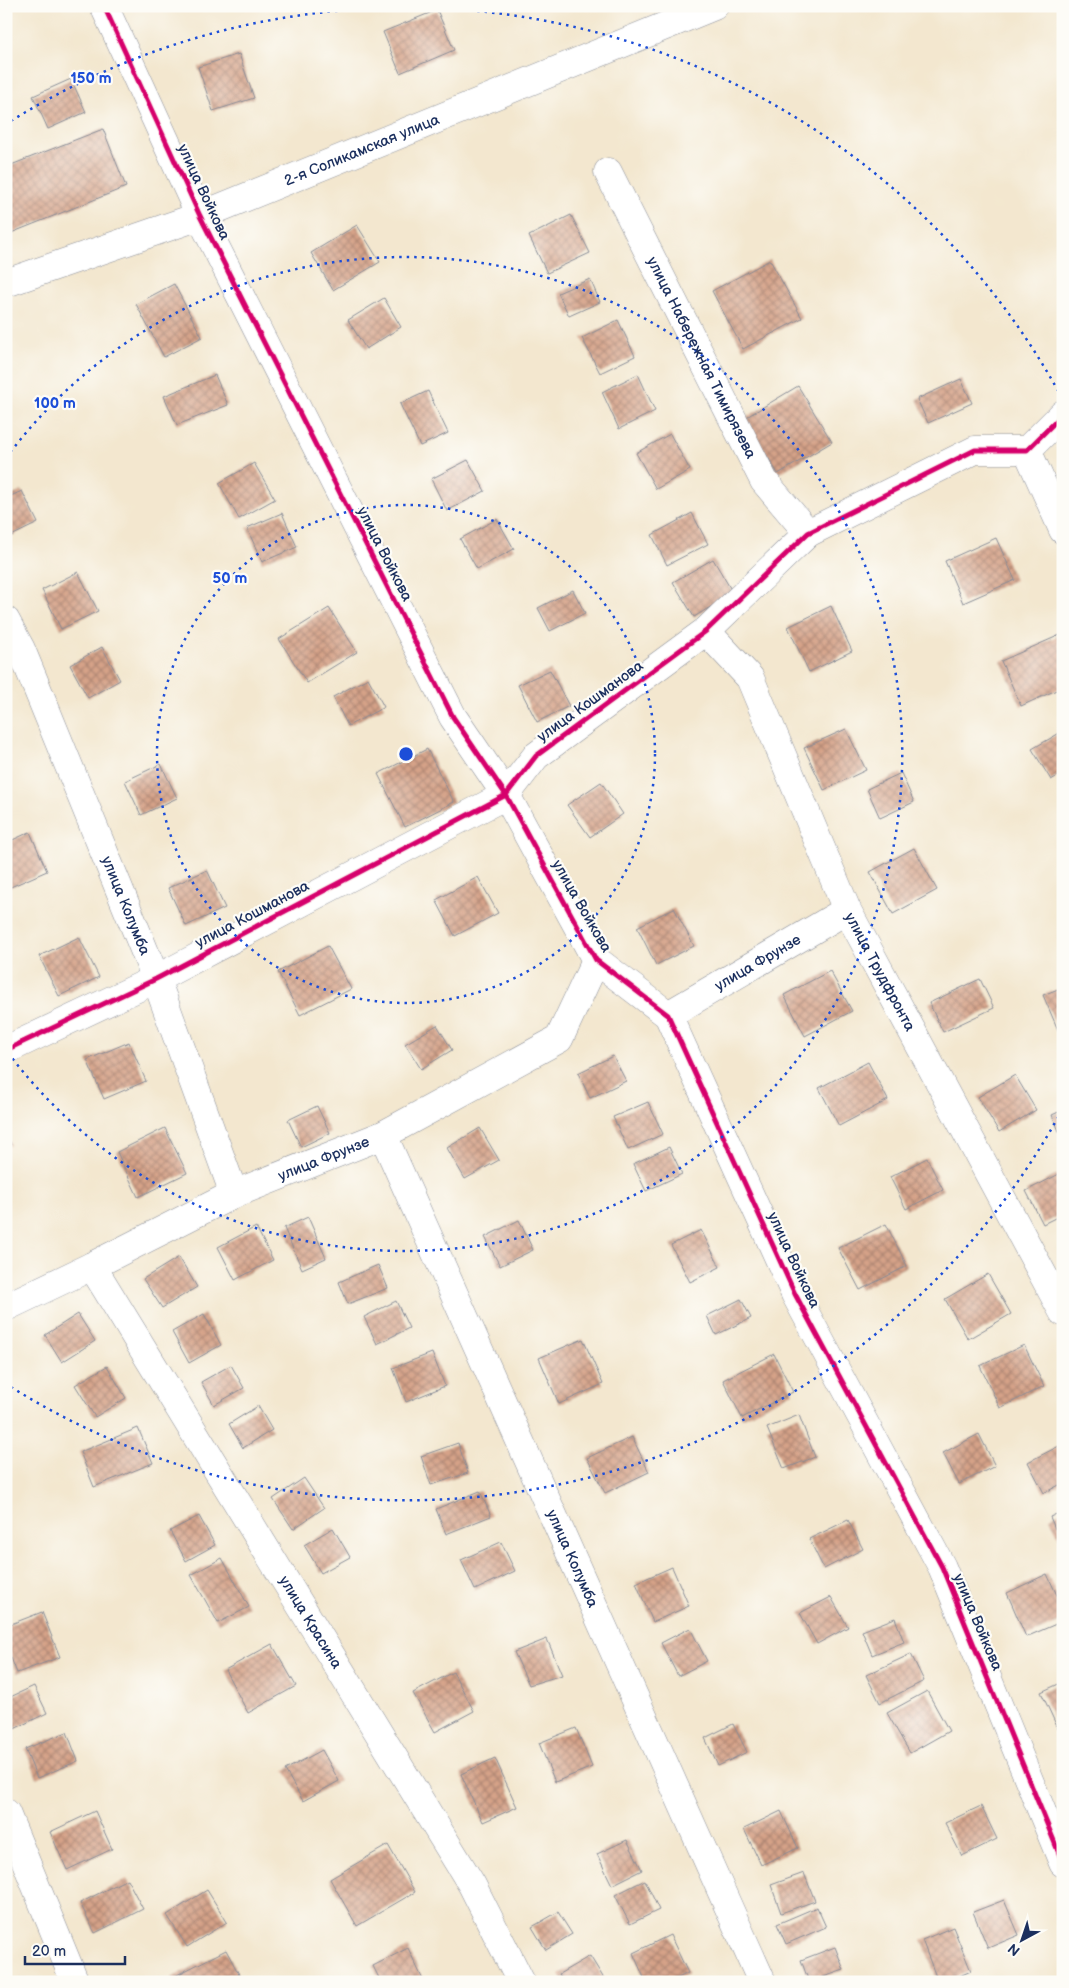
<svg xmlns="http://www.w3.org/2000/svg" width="1069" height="1988" viewBox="0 0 1069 1988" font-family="'Balsamiq Sans',sans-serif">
	<defs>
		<pattern id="building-cross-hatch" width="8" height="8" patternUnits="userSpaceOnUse" patternTransform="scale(1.25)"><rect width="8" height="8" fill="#d5a288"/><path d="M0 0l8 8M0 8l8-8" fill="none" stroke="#ac8472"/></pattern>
	</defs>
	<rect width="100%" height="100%" fill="#fdfcf7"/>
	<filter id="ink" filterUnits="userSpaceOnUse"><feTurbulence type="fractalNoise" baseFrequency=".02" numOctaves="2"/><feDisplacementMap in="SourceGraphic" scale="10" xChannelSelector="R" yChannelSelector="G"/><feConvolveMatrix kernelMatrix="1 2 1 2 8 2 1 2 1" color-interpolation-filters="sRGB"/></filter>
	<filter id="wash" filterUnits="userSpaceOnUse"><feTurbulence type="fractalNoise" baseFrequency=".0096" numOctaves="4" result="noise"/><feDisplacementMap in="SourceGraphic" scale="20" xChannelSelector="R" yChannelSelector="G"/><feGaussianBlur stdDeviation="1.12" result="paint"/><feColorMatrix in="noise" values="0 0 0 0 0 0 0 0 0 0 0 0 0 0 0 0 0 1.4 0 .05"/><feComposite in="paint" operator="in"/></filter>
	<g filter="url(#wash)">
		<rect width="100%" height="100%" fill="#f3e7cf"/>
		<g id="blocks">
			<path fill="url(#building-cross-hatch)" d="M 437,10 L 454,50 L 400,73 L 383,32 Z
				M 239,54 L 254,98 L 213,111 L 198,67 Z
				M 71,79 L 86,112 L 48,129 L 33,96 Z
				M 103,129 L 126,187 L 6,235 L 6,167 Z
				M 571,215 L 590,253 L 547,273 L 529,236 Z
				M 357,225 L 380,262 L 333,290 L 311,253 Z
				M 770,260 L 802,318 L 743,349 L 712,291 Z
				M 590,279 L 600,302 L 569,316 L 558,293 Z
				M 174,284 L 202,337 L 164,357 L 136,304 Z
				M 384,298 L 401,327 L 366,349 L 348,320 Z
				M 618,320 L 635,356 L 600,373 L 582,338 Z
				M 638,374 L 655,411 L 619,429 L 602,392 Z
				M 215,375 L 228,405 L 177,425 L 164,396 Z
				M 961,379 L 972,403 L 928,423 L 917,399 Z
				M 798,386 L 832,442 L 778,474 L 745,418 Z
				M 428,391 L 448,433 L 420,446 L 400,404 Z
				M 670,434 L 690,470 L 656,489 L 636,453 Z
				M 468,460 L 485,491 L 447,511 L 431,479 Z
				M 254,463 L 275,499 L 239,519 L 219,483 Z
				M 22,491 L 38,523 L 7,538 L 6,498 Z
				M 282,513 L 297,547 L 262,562 L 247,528 Z
				M 692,513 L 708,544 L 667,565 L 652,535 Z
				M 497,519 L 514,549 L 477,569 L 460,539 Z
				M 996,538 L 1015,580 L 963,603 L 945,561 Z
				M 713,559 L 733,593 L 694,617 L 673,582 Z
				M 78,572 L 98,611 L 61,629 L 42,590 Z
				M 573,590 L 585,613 L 550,631 L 538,608 Z
				M 831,606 L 852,651 L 809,672 L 788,627 Z
				M 329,608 L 357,652 L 307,683 L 279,639 Z
				M 1060,635 L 1063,641 L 1063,687 L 1021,706 L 1001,661 Z
				M 102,647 L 120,680 L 88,698 L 70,665 Z
				M 550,670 L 569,706 L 537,722 L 518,685 Z
				M 368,678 L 384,707 L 348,726 L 333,697 Z
				M 846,729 L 866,770 L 824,790 L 804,748 Z
				M 1063,731 L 1063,773 L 1051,780 L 1032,749 Z
				M 427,749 L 454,802 L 405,827 L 378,774 Z
				M 161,764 L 177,798 L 141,815 L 125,781 Z
				M 901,773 L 914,802 L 880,818 L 867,789 Z
				M 601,782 L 623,814 L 590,837 L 567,805 Z
				M 30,832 L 47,871 L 6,889 L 6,843 Z
				M 914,848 L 937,890 L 893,914 L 870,872 Z
				M 207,870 L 225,908 L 186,926 L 168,888 Z
				M 478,877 L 498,913 L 455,936 L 436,900 Z
				M 674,908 L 694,946 L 656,965 L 637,927 Z
				M 79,937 L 99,977 L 59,996 L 39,956 Z
				M 328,946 L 351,989 L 300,1015 L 278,972 Z
				M 830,971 L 852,1011 L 805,1036 L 784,995 Z
				M 980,979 L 994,1008 L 943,1032 L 929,1003 Z
				M 1063,987 L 1063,1036 L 1061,1037 L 1043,995 Z
				M 437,1025 L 452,1050 L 421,1069 L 405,1044 Z
				M 129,1042 L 146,1081 L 104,1099 L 87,1060 Z
				M 613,1056 L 626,1081 L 590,1098 L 578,1073 Z
				M 868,1062 L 888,1100 L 839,1126 L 819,1088 Z
				M 1015,1075 L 1036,1110 L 999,1132 L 978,1097 Z
				M 648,1102 L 663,1134 L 628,1150 L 613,1117 Z
				M 317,1106 L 330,1133 L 301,1147 L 288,1120 Z
				M 1063,1110 L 1063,1140 L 1052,1115 Z
				M 165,1128 L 187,1173 L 138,1197 L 117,1152 Z
				M 480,1128 L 499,1160 L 465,1179 L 447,1148 Z
				M 6,1134 L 11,1145 L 6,1147 Z
				M 669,1147 L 682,1174 L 646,1191 L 633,1164 Z
				M 927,1158 L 943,1190 L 906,1209 L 890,1177 Z
				M 1061,1173 L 1063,1177 L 1063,1214 L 1043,1224 L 1026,1191 Z
				M 308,1217 L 326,1258 L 302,1269 L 284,1228 Z
				M 519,1220 L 533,1250 L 500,1266 L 485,1237 Z
				M 886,1224 L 907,1266 L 860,1290 L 838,1248 Z
				M 256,1227 L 273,1260 L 235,1280 L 218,1247 Z
				M 701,1230 L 720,1267 L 690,1282 L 671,1245 Z
				M 179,1257 L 197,1287 L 162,1308 L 143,1279 Z
				M 378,1265 L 388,1288 L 348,1304 L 339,1282 Z
				M 988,1274 L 1011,1314 L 968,1339 L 945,1299 Z
				M 741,1299 L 751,1318 L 716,1335 L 707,1316 Z
				M 396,1301 L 409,1328 L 377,1344 L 364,1317 Z
				M 78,1314 L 95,1341 L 62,1362 L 45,1335 Z
				M 204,1314 L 221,1345 L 189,1363 L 172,1332 Z
				M 583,1339 L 603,1384 L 559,1404 L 539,1358 Z
				M 1024,1345 L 1044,1386 L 1000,1408 L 980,1366 Z
				M 432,1353 L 445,1386 L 406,1402 L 393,1368 Z
				M 774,1354 L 793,1392 L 742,1418 L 723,1380 Z
				M 231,1365 L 244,1388 L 214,1405 L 201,1382 Z
				M 107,1366 L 126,1398 L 95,1417 L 75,1385 Z
				M 258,1406 L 272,1430 L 243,1448 L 229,1424 Z
				M 799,1415 L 815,1457 L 784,1469 L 767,1428 Z
				M 138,1428 L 153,1463 L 94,1487 L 80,1452 Z
				M 979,1434 L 995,1466 L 959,1484 L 943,1453 Z
				M 632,1437 L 649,1472 L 605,1493 L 587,1458 Z
				M 458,1443 L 468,1473 L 431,1485 L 421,1456 Z
				M 1063,1444 L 1063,1483 L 1044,1493 L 1028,1462 Z
				M 304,1478 L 324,1508 L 293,1529 L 273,1499 Z
				M 480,1491 L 491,1516 L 446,1534 L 436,1509 Z
				M 1063,1511 L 1063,1547 L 1050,1517 Z
				M 199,1516 L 215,1545 L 186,1561 L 170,1531 Z
				M 848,1520 L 863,1549 L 824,1569 L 809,1539 Z
				M 333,1528 L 350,1557 L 321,1573 L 304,1545 Z
				M 501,1542 L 515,1571 L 475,1590 L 461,1560 Z
				M 222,1558 L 249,1607 L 218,1623 L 191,1575 Z
				M 672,1567 L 689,1606 L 653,1622 L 636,1583 Z
				M 1047,1574 L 1063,1608 L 1063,1621 L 1026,1637 L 1007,1593 Z
				M 831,1597 L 848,1627 L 817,1644 L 800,1613 Z
				M 42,1612 L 60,1657 L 17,1673 L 6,1645 L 6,1626 Z
				M 895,1618 L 904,1642 L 872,1655 L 862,1631 Z
				M 690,1628 L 707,1661 L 678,1676 L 661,1643 Z
				M 547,1639 L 562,1675 L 529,1685 L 514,1652 Z
				M 272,1644 L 296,1686 L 248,1713 L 225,1670 Z
				M 911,1654 L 924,1681 L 880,1703 L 866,1675 Z
				M 453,1672 L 474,1711 L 435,1732 L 413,1693 Z
				M 1063,1682 L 1063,1729 L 1059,1731 L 1041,1692 Z
				M 34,1686 L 47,1713 L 8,1732 L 6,1699 Z
				M 927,1691 L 949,1731 L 910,1753 L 887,1713 Z
				M 733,1724 L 747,1752 L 718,1766 L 705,1738 Z
				M 576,1728 L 592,1767 L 555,1782 L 539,1743 Z
				M 67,1732 L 78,1761 L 37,1778 L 25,1749 Z
				M 322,1750 L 339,1781 L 303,1801 L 285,1770 Z
				M 495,1758 L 517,1807 L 483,1822 L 461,1774 Z
				M 981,1806 L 997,1839 L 962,1856 L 945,1823 Z
				M 95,1811 L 112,1849 L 67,1870 L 50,1832 Z
				M 781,1811 L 798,1848 L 761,1865 L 744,1829 Z
				M 627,1840 L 642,1870 L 612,1885 L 597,1854 Z
				M 388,1845 L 415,1892 L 357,1926 L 330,1879 Z
				M 804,1873 L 815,1901 L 781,1913 L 771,1885 Z
				M 127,1879 L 143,1909 L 95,1933 L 80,1903 Z
				M 645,1880 L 659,1910 L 630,1924 L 615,1895 Z
				M 207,1890 L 227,1922 L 187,1947 L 167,1915 Z
				M 1004,1900 L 1019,1935 L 988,1948 L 973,1912 Z
				M 817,1907 L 826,1927 L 786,1944 L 777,1924 Z
				M 558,1912 L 572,1934 L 546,1950 L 532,1927 Z
				M 953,1927 L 971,1971 L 946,1982 L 938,1982 L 922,1940 Z
				M 670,1935 L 688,1973 L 670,1982 L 646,1982 L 633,1953 Z
				M 835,1947 L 844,1970 L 809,1982 L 801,1960 Z
				M 408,1948 L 424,1982 L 381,1982 L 373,1966 Z
				M 226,1950 L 243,1982 L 173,1982 L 171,1978 Z
				M 590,1956 L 606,1982 L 564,1982 L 559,1974 Z"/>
		</g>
	</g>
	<g filter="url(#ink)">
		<use href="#blocks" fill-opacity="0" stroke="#878b96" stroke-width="1"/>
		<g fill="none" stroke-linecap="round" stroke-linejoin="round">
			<g stroke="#878b96" stroke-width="29">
				<g id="minor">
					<path d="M 104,6 L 200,216 L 453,717 L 506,795 L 596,960 L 668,1015 L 795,1294 L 942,1567 L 1063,1863"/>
					<path id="s1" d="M 608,172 L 764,481 L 808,533"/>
					<path d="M 1027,450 L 1063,530"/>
					<path id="s2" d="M 6,621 L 21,649 L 156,979 L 234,1194"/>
					<path id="s3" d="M 706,631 L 750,678 L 847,910 L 1063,1312"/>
					<path id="s4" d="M 668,1015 L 847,910"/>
					<path d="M 6,1050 L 156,979 L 506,795 L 536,756 L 706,631 L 808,533 L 975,450 L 1027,450 L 1063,414"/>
					<path id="s5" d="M 383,1135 L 762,1982"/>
					<path id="s6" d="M 92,1266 L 472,1885 L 521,1982"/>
					<path id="s7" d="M 6,1307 L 92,1266 L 234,1194 L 383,1135 L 559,1039 L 596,960"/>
					<path d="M 6,1813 L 75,1982"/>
				</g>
			</g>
			<g stroke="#878b96" stroke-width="29">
				<g id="primary">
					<path id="s8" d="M 6,283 L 200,216 L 714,6"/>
				</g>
			</g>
			<use href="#minor" stroke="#fff" stroke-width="28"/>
			<use href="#primary" stroke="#fff" stroke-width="28"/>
			<g stroke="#fdfcf7" stroke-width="8">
				<path id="cycleway" d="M 104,6 L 200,216 L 453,717 L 506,795 L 596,960 L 668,1015 L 795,1294 L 942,1567 L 1063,1863
					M 6,1050 L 156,979 L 506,795 L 536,756 L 706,631 L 808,533 L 975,450 L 1027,450 L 1063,414"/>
			</g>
			<use href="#cycleway" stroke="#d6006c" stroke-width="5"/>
		</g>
	</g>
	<g fill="none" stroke="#1d4ed8" stroke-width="2.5" stroke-dasharray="2.5 5">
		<circle cx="406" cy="754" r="249"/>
		<path d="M6 458A497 497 0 1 1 6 1050"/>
		<path d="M1062 1110A746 746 0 0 1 11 1387M11 121A746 746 0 0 1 1062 398"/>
	</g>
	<g text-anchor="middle" stroke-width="4.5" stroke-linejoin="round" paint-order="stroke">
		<g font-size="15" fill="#1b2f5e" stroke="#fdfcf7">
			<text dy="5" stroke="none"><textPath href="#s8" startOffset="380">2-я Соликамская улица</textPath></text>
			<text transform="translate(204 192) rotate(65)" y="5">улица Войкова</text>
			<text dy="5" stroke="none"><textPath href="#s1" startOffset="208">улица Набережная Тимирязева</textPath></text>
			<text transform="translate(385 554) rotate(63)" y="5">улица Войкова</text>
			<text transform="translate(590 701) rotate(-36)" y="5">улица Кошманова</text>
			<text dy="5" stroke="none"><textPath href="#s2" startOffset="309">улица Колумба</textPath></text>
			<text transform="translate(582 906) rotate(60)" y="5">улица Войкова</text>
			<text transform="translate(252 914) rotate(-28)" y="5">улица Кошманова</text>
			<text dy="5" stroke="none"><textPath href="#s4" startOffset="104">улица Фрунзе</textPath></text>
			<text dy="5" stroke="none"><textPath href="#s3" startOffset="386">улица Трудфронта</textPath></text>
			<text dy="5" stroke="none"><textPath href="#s7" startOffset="351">улица Фрунзе</textPath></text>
			<text transform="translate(794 1260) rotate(65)" y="5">улица Войкова</text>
			<text dy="5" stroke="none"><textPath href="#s5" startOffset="464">улица Колумба</textPath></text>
			<text dy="5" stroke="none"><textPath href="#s6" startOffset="418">улица Красина</textPath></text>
			<text transform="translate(978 1622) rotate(67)" y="5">улица Войкова</text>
		</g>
	</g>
	<circle cx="406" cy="754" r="8" fill="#1d4ed8" stroke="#fdfcf7" stroke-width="2.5"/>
	<g font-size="15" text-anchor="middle" font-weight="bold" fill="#1d4ed8" stroke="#fdfcf7" stroke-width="4.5" stroke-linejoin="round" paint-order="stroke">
		<text x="91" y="83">150 m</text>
		<text x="55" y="408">100 m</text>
		<text x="230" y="583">50 m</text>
	</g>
	<rect width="1069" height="1988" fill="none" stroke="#fdfcf7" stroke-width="25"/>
	<g transform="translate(1022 1940) rotate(220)" stroke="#fdfcf7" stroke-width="4" paint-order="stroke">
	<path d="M0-4L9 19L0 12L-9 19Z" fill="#1b2f5e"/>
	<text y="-8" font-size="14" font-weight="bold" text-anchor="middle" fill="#1b2f5e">N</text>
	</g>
	<path d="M25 1956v8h100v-8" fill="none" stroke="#1b2f5e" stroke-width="2.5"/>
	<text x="32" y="1956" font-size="15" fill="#1b2f5e" stroke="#fdfcf7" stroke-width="4" paint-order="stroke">20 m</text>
</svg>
